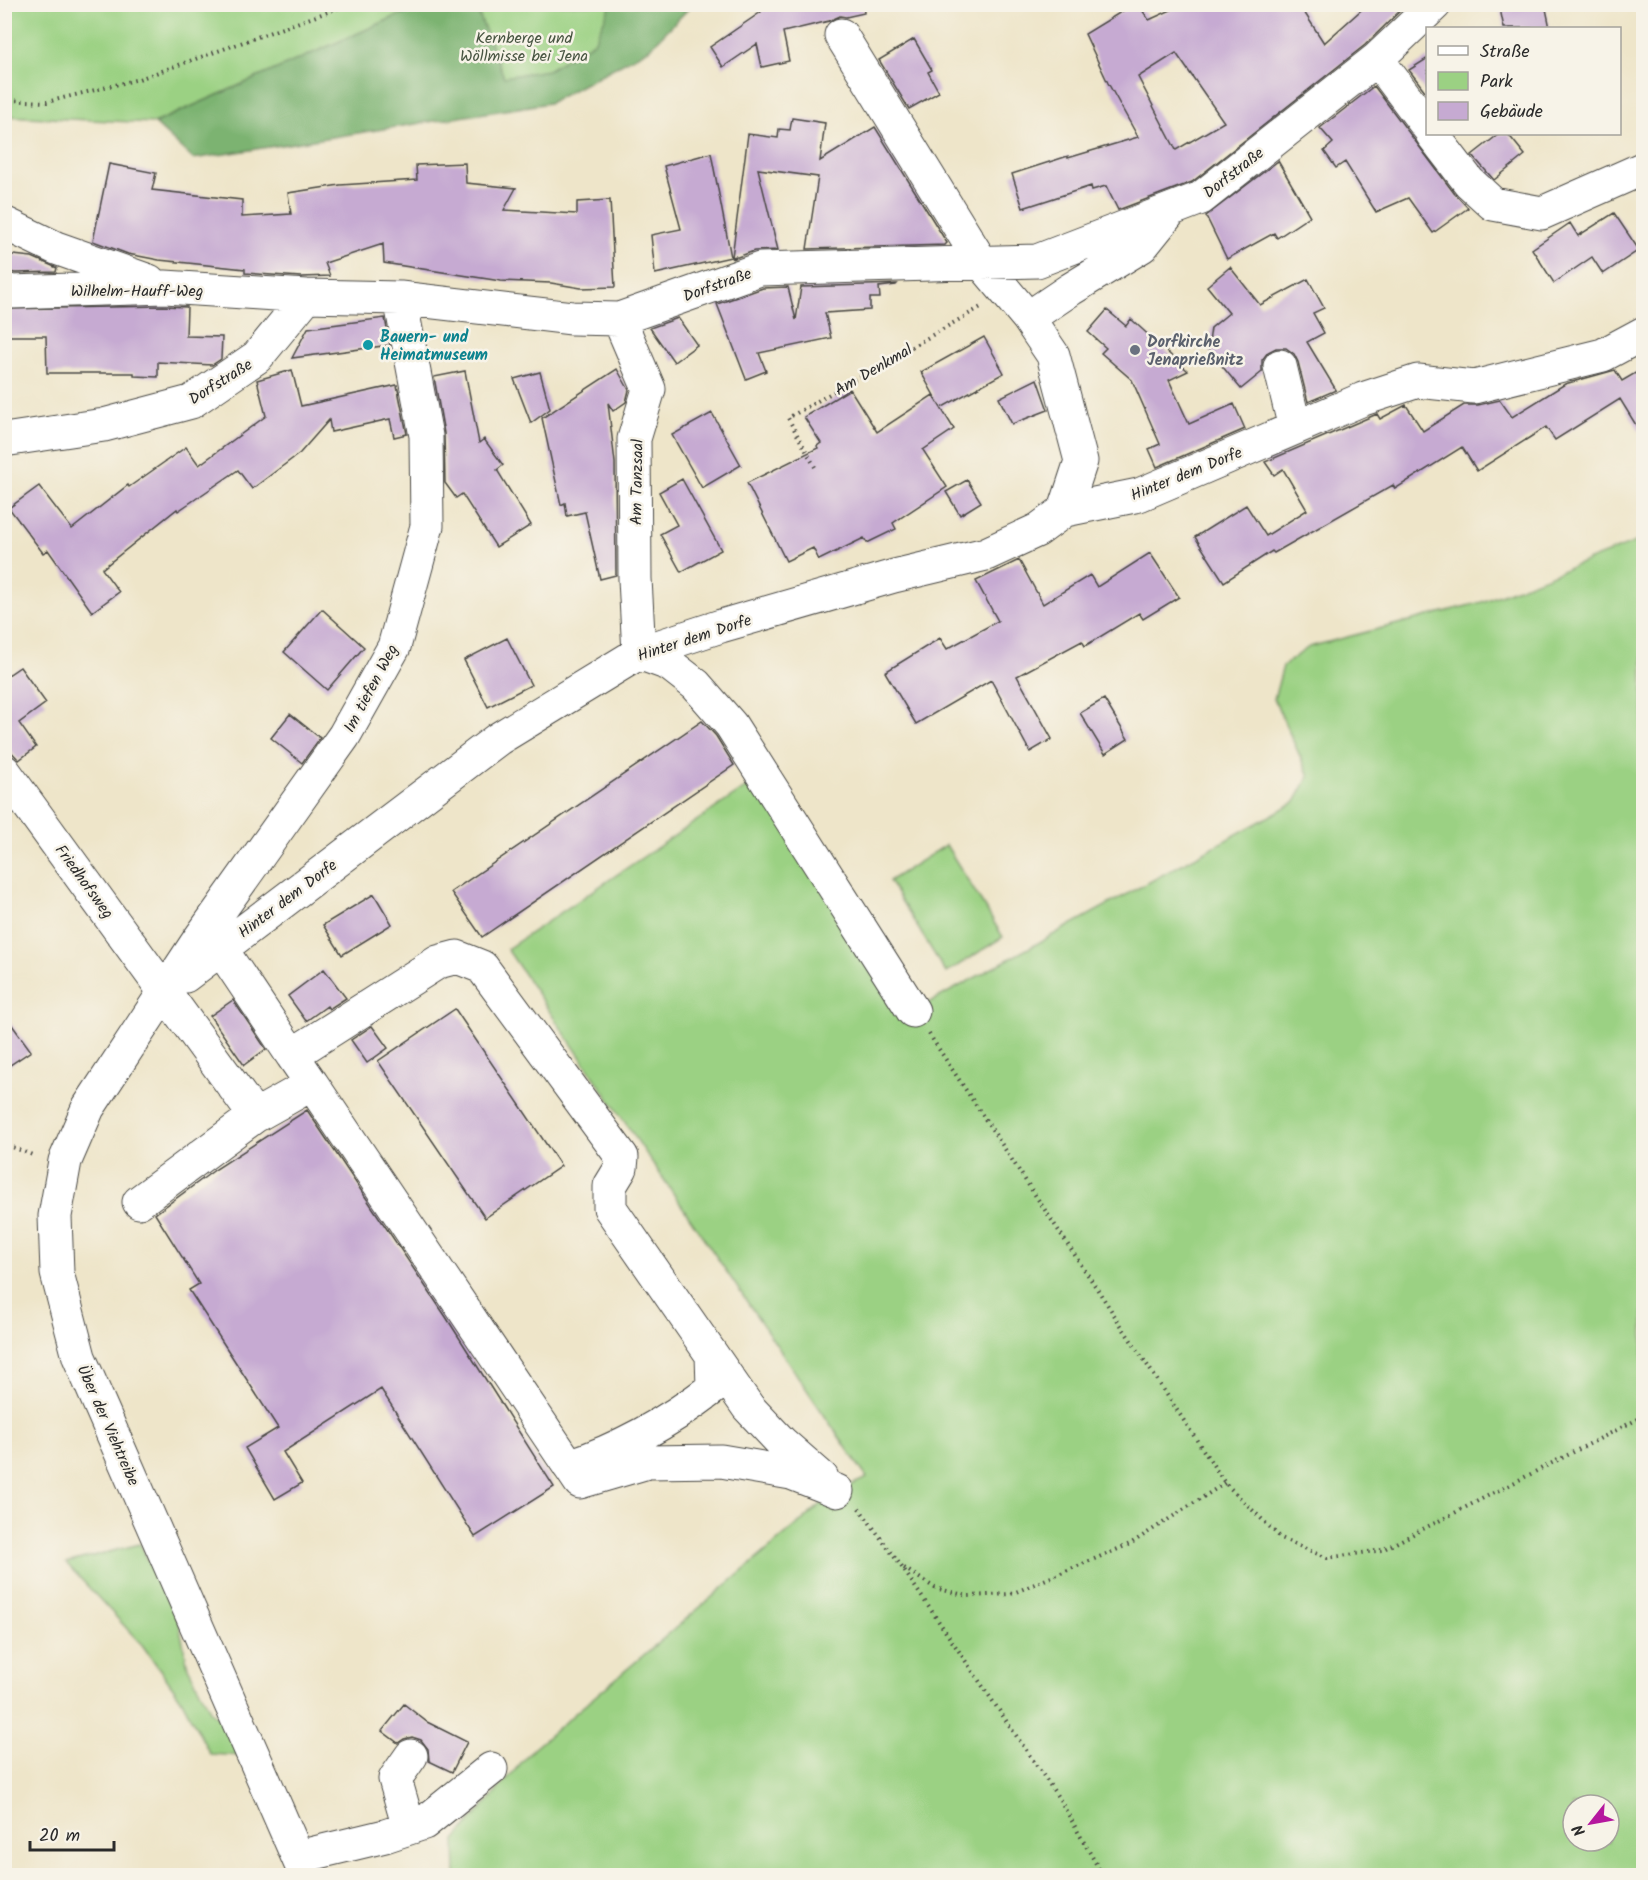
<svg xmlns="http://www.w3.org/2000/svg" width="1648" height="1880" viewBox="0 0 1648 1880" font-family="Kalam,sans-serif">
	<rect width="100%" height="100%" fill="#f7f3e8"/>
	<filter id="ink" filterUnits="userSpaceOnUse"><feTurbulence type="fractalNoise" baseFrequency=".0167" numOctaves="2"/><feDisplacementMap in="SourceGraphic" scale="12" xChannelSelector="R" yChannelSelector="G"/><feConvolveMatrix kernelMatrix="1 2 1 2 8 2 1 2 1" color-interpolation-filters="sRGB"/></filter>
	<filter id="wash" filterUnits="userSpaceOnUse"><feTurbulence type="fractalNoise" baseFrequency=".008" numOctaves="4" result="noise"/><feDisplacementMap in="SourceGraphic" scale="24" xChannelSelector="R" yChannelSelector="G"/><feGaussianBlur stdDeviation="1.35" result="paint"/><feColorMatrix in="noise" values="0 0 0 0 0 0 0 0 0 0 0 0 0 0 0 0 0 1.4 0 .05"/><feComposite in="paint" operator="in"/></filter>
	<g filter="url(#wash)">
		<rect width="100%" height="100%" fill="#eee5c9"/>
		<path fill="#9bd183" stroke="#637e57" stroke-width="1.5" fill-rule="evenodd" d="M 5,4 L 422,4 L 422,5 L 154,123 L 5,116 Z
			M 465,5 L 691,5 L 579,78 L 495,94 Z
			M 1643,539 L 1643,1875 L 456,1876 L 455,1840 L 533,1749 L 837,1491 L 867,1478 L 507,949 L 763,776 L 914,1011 L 1295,802 L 1309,776 L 1274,699 L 1283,666 L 1309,647 L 1482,602 ZM 1573,1805 L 1609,1805 L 1609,1841 L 1573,1841 Z
			M 946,845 L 1003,937 L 946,973 L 889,881 Z
			M 140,1544 L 179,1623 L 188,1667 L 211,1712 L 229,1725 L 243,1756 L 210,1754 L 181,1699 L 143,1646 L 66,1563 Z"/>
		<path fill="#7cb371" stroke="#546f4e" stroke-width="1.5" d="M 422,5 L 475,5 L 504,77 L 548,70 L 594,42 L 611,5 L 692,5 L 649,49 L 549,103 L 193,159 L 154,123 Z"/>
		<g id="blocks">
			<path fill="#c6aad2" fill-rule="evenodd" d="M 759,4 L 863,4 L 864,13 L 846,17 L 840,16 L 829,21 L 783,32 L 789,61 L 762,67 L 757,44 L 723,67 L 710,47 L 761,12 Z
				M 1134,4 L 1138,4 L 1149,20 L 1184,4 L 1299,4 L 1324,43 L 1368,4 L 1407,4 L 1365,45 L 1192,182 L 1118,210 L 1106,186 L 1092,190 L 1091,186 L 1023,208 L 1012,174 L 1068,156 L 1068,158 L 1138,137 L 1108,83 L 1085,34 ZM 1176,53 L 1224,122 L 1176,150 L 1138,77 Z
				M 1499,4 L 1545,4 L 1550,28 L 1504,28 Z
				M 914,39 L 932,70 L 928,72 L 939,92 L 909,109 L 879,60 Z
				M 1428,58 L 1428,95 L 1409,70 Z
				M 1374,86 L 1454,193 L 1468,208 L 1433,233 L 1408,198 L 1376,212 L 1345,162 L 1336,168 L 1324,151 L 1333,143 L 1320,128 Z
				M 792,118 L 825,123 L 820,161 L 875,127 L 947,243 L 945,245 L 807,249 L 818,177 L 758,169 L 778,250 L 754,251 L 732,259 L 736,256 L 732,257 L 748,134 L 778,138 L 779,129 L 790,130 Z
				M 1499,134 L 1508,134 L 1525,155 L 1494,180 L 1472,155 Z
				M 711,153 L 731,257 L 655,274 L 651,235 L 681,229 L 664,166 Z
				M 1278,161 L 1310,216 L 1277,238 L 1274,233 L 1227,259 L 1206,216 Z
				M 465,163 L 466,183 L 516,188 L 504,210 L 577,214 L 577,202 L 610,200 L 615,287 L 581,288 L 551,283 L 501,281 L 384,263 L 383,244 L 325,263 L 330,276 L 301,277 L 245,273 L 245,269 L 159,260 L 128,254 L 93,241 L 109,164 L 156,173 L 152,190 L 242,200 L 242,217 L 291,214 L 288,193 L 340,185 L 417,180 L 416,165 Z
				M 1614,213 L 1639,250 L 1603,274 L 1592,257 L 1554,283 L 1532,249 L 1570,223 L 1578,236 Z
				M 4,254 L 32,257 L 57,268 L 56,272 L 15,273 L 4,271 Z
				M 1230,267 L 1260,305 L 1308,279 L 1324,308 L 1313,313 L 1324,333 L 1307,342 L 1336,390 L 1308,402 L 1298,362 L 1294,354 L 1286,348 L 1276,348 L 1268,352 L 1262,360 L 1262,372 L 1241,389 L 1208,349 L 1211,328 L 1229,313 L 1207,286 Z
				M 897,284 L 896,285 L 879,287 L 880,298 L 870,298 L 870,310 L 825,313 L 831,338 L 759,353 L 766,371 L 746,379 L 717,304 L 763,288 L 788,287 L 796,320 L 801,287 Z
				M 164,306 L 187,307 L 186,336 L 222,337 L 221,359 L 212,365 L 158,362 L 158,377 L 134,376 L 134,373 L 47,373 L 46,336 L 4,336 L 4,309 Z
				M 1107,310 L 1126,326 L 1131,319 L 1188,371 L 1169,380 L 1189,424 L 1234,404 L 1245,429 L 1157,467 L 1149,449 L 1160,444 L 1132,380 L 1101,353 L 1106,348 L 1088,332 Z
				M 385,318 L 390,345 L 292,358 L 308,328 Z
				M 678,318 L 697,345 L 674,362 L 650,328 Z
				M 984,337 L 1004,373 L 941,408 L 921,372 Z
				M 1644,368 L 1644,438 L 1620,399 L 1555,440 L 1546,427 L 1477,471 L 1462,447 L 1395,489 L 1393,485 L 1274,553 L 1272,551 L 1224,582 L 1195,537 L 1246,505 L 1266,536 L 1307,510 L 1283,469 L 1274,475 L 1265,462 L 1377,414 L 1380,419 L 1406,405 L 1423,431 L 1464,405 L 1478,405 L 1500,400 L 1512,417 L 1565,384 L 1615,370 L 1622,381 Z
				M 617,369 L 629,390 L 626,402 L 613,411 L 608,403 L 615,463 L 616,575 L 600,579 L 585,512 L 567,516 L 565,503 L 561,505 L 542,418 Z
				M 292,370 L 301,406 L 397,385 L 407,434 L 394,437 L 390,419 L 331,432 L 329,420 L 300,453 L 252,489 L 238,470 L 178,511 L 177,509 L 102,569 L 119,592 L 92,612 L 48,550 L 43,553 L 9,508 L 39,486 L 72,529 L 128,485 L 129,487 L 186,447 L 199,465 L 266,416 L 257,380 Z
				M 465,371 L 479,443 L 484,439 L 503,465 L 497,470 L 531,525 L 496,547 L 462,494 L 456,498 L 445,483 L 444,433 L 434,377 Z
				M 540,372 L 550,409 L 531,423 L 514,379 Z
				M 1037,379 L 1048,410 L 1012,424 L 999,398 Z
				M 850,389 L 877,432 L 933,395 L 954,429 L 923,450 L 947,487 L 893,523 L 896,529 L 867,543 L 864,538 L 819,560 L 813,548 L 786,561 L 747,483 L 818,448 L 817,446 L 821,443 L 804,417 Z
				M 712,413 L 741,465 L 702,488 L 672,435 Z
				M 682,479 L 721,550 L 681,572 L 660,534 L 677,525 L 659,492 Z
				M 967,480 L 981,502 L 960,515 L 946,492 Z
				M 1150,553 L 1179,597 L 1143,619 L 1139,613 L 1085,646 L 1082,641 L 1017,676 L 1052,739 L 1030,752 L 991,680 L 916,724 L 885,672 L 940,638 L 947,649 L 998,621 L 976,581 L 1019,560 L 1043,604 L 1090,575 L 1097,587 Z
				M 322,609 L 364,647 L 327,690 L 284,652 Z
				M 507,638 L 531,685 L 488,707 L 464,660 Z
				M 20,667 L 46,703 L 19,723 L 36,747 L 19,760 L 4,744 L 4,678 Z
				M 1104,699 L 1128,739 L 1105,754 L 1080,713 Z
				M 290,714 L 320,738 L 302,763 L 271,738 Z
				M 702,721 L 716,736 L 734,765 L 482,937 L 451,892 Z
				M 374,894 L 392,924 L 342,955 L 323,925 Z
				M 324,969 L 346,998 L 329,1009 L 327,1006 L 306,1021 L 288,996 Z
				M 233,1000 L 266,1049 L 244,1065 L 210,1016 Z
				M 455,1009 L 561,1166 L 485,1218 L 378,1061 Z
				M 4,1014 L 31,1051 L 4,1069 Z
				M 372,1026 L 388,1048 L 367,1063 L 351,1040 Z
				M 307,1110 L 446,1317 L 554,1487 L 475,1537 L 381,1389 L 283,1452 L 302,1483 L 275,1499 L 245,1448 L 278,1428 L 189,1290 L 199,1284 L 155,1214 L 216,1169 Z
				M 404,1704 L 427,1722 L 467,1742 L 452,1772 L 429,1761 L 428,1749 L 421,1740 L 412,1737 L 404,1739 L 398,1743 L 382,1731 Z"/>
		</g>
	</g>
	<g filter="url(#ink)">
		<use href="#blocks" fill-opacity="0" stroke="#484743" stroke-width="1.5"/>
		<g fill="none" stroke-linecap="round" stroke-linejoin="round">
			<g stroke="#484743" stroke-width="35">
				<path id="minor" d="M 841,35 L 981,262 L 1028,318 L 1053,355 L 1081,461 L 1065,510
					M 1377,59 L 1428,127
					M 1432,134 L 1469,182 L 1493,204 L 1542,213 L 1644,168
					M 4,223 L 56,248 L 149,281
					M 4,289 L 11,292 L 165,287 L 307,296 L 400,298 L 572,318 L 619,319 L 760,269 L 1037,261 L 1201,198 L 1377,59 L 1435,4
					M 1028,318 L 1071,289 L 1142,246 L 1171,210
					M 619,319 L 649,389 L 634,439 L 635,579 L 639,653
					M 1280,366 L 1295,428
					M 4,440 L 104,425 L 191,402 L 257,357 L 307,296
					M 639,653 L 669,664 L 696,685 L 731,725 L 913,1011
					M 4,771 L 255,1116
					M 221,949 L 292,1055
					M 185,976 L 498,739 L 639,653 L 721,626 L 894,576 L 986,554 L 1038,530 L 1065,510 L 1139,495 L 1363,399 L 1418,381 L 1474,387 L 1603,355 L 1644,333
					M 312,1084 L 292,1055 L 438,962 L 457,957 L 482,967 L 622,1157 L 621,1168 L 610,1186 L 610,1208 L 748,1407 L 782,1443 L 822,1478
					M 139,1202 L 255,1116 L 312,1084 L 580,1482 L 648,1462 L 721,1461 L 791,1473 L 837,1491
					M 569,1466 C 620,1449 670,1421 713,1388 L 712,1355
					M 409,1828 L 395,1779 L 411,1756
					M 298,1857 L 385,1836 L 424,1823 L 491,1769
					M 306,1876 L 79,1357 L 57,1273 L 55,1216 L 65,1161 L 88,1108 L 198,941 L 344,736 L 394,647 L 427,526 L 426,436 L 400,298"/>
			</g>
			<path stroke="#484743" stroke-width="4" stroke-dasharray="1.5 4.5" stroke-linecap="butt" d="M 4,100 L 47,102 L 139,79 L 350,4
				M 815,467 L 788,418 L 981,307
				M 929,1034 L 1225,1483 L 1281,1538 L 1327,1558 L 1382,1550 L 1644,1416
				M 4,1140 L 10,1146 L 35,1156
				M 859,1508 L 901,1566 L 1060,1800 L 1103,1876
				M 904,1568 L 935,1588 L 968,1596 L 1011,1594 L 1130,1544 L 1225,1483"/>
			<use href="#minor" stroke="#fff" stroke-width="33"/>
		</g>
	</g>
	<circle fill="#0f9aa8" stroke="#f7f3e8" stroke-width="2" cx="368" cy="345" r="6"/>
	<circle fill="#6b7280" stroke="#f7f3e8" stroke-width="2" cx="1135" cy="350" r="6"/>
	<g text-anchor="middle" stroke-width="5" stroke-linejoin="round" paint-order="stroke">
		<g font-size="16" fill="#475441" stroke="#f7f3e8">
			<text x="524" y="43">Kernberge und<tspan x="524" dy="18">Wöllmisse bei Jena</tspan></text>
		</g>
		<g font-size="16" fill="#2b2b2b" stroke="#f7f3e8">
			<text transform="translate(1233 172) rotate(-38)" y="6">Dorfstraße</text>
			<text transform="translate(717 284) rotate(-20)" y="6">Dorfstraße</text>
			<text x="137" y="296">Wilhelm-Hauff-Weg</text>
			<text transform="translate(873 369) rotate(-30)" y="6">Am Denkmal</text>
			<text transform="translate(220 381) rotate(-32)" y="6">Dorfstraße</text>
			<text transform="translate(1186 473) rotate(-22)" y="6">Hinter dem Dorfe</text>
			<text transform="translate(636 482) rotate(-89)" y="6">Am Tanzsaal</text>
			<text transform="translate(694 637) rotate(-18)" y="6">Hinter dem Dorfe</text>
			<text transform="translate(370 688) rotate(-62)" y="6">Im tiefen Weg</text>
			<text transform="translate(85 881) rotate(54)" y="6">Friedhofsweg</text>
			<text transform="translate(287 898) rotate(-37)" y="6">Hinter dem Dorfe</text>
			<text transform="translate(109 1425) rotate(66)" y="6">Über der Viehtreibe</text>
		</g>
		<g font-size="16" font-weight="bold" fill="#0d838f" stroke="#f7f3e8" text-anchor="start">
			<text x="380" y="342">Bauern- und<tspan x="380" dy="18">Heimatmuseum</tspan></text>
		</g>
		<g font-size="16" font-weight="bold" fill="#5b616d" stroke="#f7f3e8" text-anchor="start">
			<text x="1147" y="347">Dorfkirche<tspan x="1147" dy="18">Jenaprießnitz</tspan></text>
		</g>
	</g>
	<rect width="1648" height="1880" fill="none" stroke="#f7f3e8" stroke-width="24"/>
	<rect x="1426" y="27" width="195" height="108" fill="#f7f3e8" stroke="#a5a39c" stroke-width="1.5"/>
	<rect x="1438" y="46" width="30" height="9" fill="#ffffff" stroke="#a5a39c" stroke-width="1.5"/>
	<text x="1480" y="57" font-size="18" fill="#2b2b2b">Straße</text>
	<rect x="1438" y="72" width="30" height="18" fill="#9bd183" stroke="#a5a39c" stroke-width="1.5"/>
	<text x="1480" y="87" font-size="18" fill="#2b2b2b">Park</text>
	<rect x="1438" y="102" width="30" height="18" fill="#c6aad2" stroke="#a5a39c" stroke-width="1.5"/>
	<text x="1480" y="117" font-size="18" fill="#2b2b2b">Gebäude</text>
	<g transform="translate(1591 1823) rotate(239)"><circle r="28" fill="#f7f3e8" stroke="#a5a39c" stroke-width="1.5"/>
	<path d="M0-4.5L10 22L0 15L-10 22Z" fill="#b5179e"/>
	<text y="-9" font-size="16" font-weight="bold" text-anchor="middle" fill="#2b2b2b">N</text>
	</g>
	<path d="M30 1841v9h84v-9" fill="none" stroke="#2b2b2b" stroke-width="3"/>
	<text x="39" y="1841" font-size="18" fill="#2b2b2b" stroke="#f7f3e8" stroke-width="4.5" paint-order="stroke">20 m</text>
</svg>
